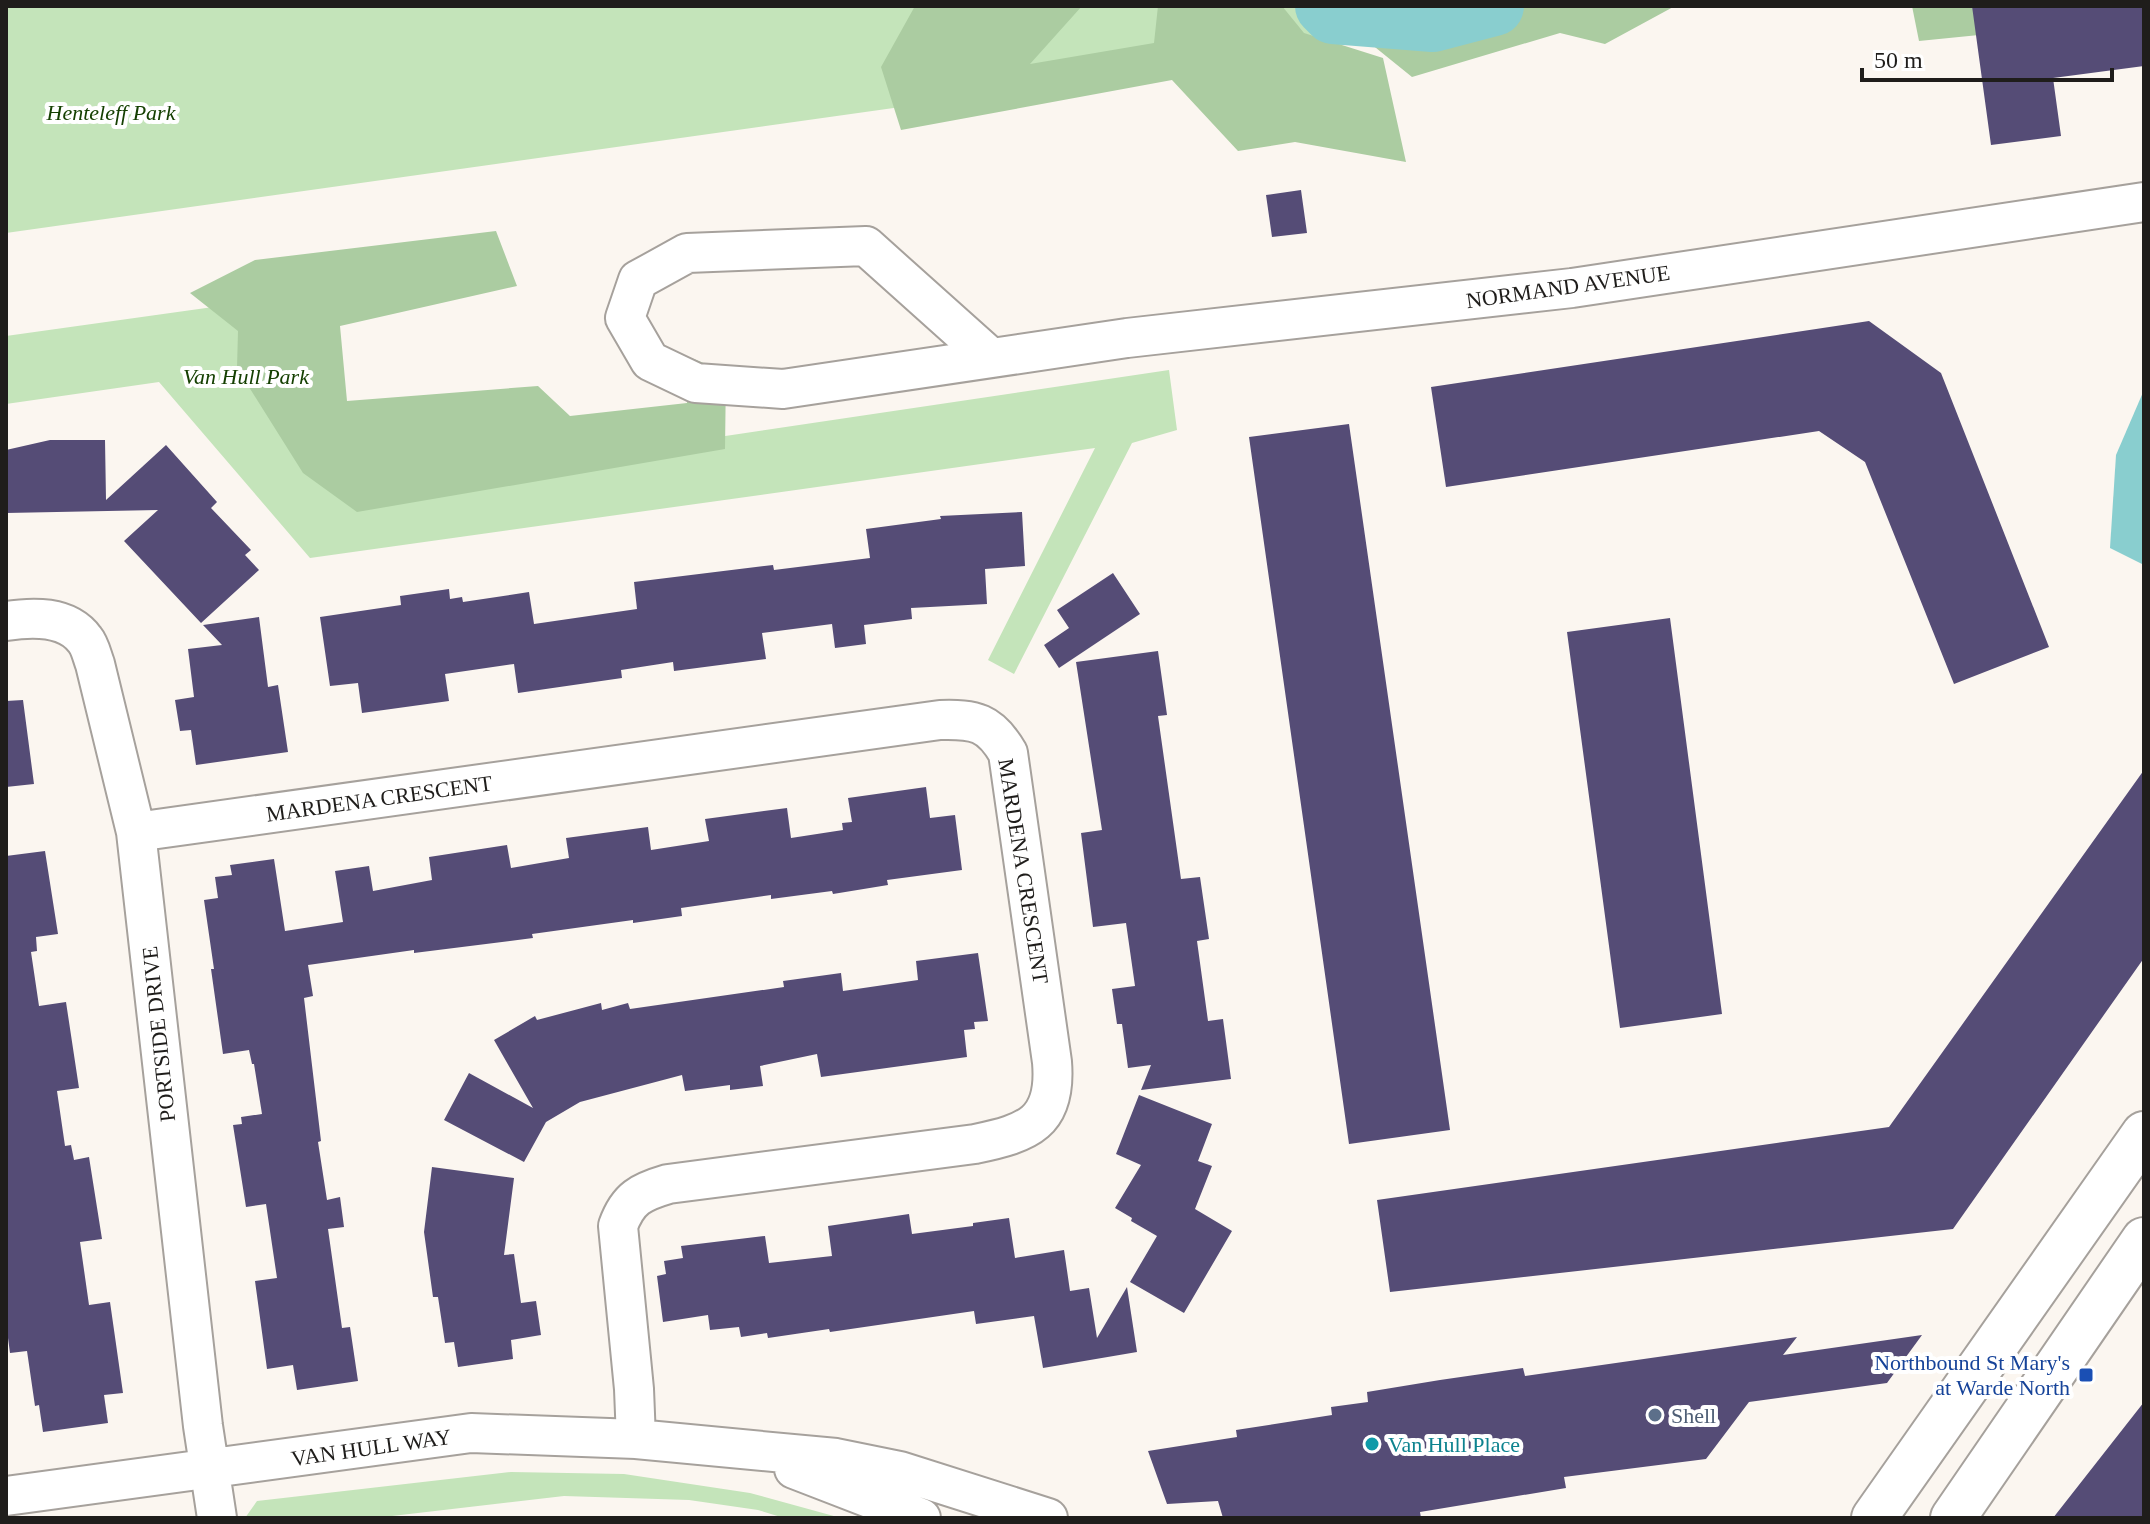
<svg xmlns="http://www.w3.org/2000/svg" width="2150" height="1524" viewBox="0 0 2150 1524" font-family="Georgia,serif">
	<rect width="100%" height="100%" fill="#fbf6f0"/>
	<path fill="#c4e4ba" d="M 6,6 L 1617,6 L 6,233 Z
		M 306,294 L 335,494 L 1169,370 L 1177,430 L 1132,443 L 1014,674 L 988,660 L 1095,448 L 310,558 L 159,382 L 6,404 L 6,336 Z
		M 511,1472 L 624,1474 L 750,1493 L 841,1518 L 784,1518 L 758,1510 L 689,1500 L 564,1496 L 375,1518 L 245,1518 L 257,1501 Z"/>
	<path fill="#abcca1" d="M 915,6 L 1082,6 L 1030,64 L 1154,43 L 1158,6 L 1282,6 L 1304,33 L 1383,58 L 1406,162 L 1295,142 L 1238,151 L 1172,80 L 901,130 L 881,67 Z
		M 1362,6 L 1675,6 L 1605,44 L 1560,33 L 1412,77 L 1360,35 Z
		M 1912,6 L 1979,6 L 1979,35 L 1919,41 Z
		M 496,231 L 517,286 L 340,326 L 347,401 L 538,386 L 570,416 L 687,403 L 689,357 L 726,372 L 725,449 L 357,512 L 303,473 L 237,368 L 238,331 L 190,293 L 255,260 Z"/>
	<path fill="#89cecf" d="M 2144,390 L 2144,565 L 2110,548 L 2116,455 Z"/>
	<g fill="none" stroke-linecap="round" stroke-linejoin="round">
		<path stroke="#89cecf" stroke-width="60" d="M 1325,6 L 1333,14 L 1433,22 L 1494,6"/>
	</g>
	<path fill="#554c76" d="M 1972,6 L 2144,6 L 2144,66 L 2053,78 L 2061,136 L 1991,145 Z
		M 1301,190 L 1307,233 L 1272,237 L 1266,195 Z
		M 1869,321 L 1941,373 L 2049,647 L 1954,684 L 1865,462 L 1819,431 L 1446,487 L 1431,387 Z
		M 1349,424 L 1450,1130 L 1349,1144 L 1249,437 Z
		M 50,440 L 105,440 L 106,500 L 166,445 L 217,502 L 211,508 L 251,550 L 245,555 L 259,570 L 201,623 L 124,541 L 158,510 L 6,513 L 6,450 Z
		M 1022,512 L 1025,566 L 985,569 L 987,604 L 911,608 L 912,619 L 864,625 L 866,644 L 835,648 L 832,624 L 762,633 L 766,659 L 674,671 L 673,662 L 621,670 L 622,678 L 518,693 L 514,664 L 445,674 L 449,701 L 362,713 L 358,683 L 330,686 L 320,617 L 401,605 L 400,596 L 449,589 L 450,599 L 462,597 L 463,602 L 529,592 L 534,624 L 637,609 L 634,582 L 773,565 L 774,570 L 870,558 L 866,529 L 941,519 L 940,516 Z
		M 1113,573 L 1140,614 L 1059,668 L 1044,645 L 1069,628 L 1057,610 Z
		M 259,617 L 268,687 L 278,685 L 288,752 L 196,765 L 191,730 L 180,731 L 175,700 L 194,697 L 188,649 L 222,645 L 203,625 Z
		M 1670,618 L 1722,1014 L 1620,1028 L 1567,632 Z
		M 1158,651 L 1167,715 L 1158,716 L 1181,879 L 1200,877 L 1209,939 L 1197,941 L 1208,1021 L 1223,1019 L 1231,1079 L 1141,1090 L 1151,1065 L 1128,1068 L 1122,1024 L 1117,1024 L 1112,989 L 1135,986 L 1126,923 L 1093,927 L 1081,833 L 1102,830 L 1076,662 Z
		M 23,700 L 34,784 L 6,787 L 6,701 Z
		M 2144,770 L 2144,958 L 1953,1229 L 1390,1292 L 1377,1200 L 1889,1127 Z
		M 926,787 L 930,818 L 955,815 L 962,870 L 887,880 L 888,885 L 833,894 L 832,891 L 771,899 L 771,895 L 681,908 L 682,916 L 633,923 L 633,920 L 532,934 L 533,938 L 414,953 L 414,950 L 308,965 L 313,996 L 304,998 L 321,1141 L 318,1142 L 327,1200 L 340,1197 L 344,1227 L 328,1229 L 342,1328 L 350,1327 L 358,1381 L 297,1390 L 293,1365 L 267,1369 L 255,1281 L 277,1278 L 266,1204 L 246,1207 L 233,1125 L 242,1124 L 241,1117 L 262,1114 L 254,1064 L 252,1064 L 249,1050 L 223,1054 L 211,969 L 214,969 L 204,900 L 218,898 L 215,877 L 232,875 L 230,865 L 274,859 L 285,931 L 343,922 L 335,871 L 369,866 L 373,891 L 432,880 L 429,857 L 507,845 L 511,868 L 569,858 L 566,838 L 648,827 L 651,850 L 709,841 L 705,819 L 787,808 L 791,838 L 843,830 L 842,823 L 852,822 L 848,798 Z
		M 45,851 L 58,934 L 36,937 L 37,951 L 31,952 L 39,1006 L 66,1002 L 79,1088 L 57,1091 L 65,1146 L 71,1145 L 74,1160 L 89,1157 L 102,1239 L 80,1242 L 89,1305 L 110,1302 L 123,1393 L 104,1395 L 108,1423 L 43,1432 L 39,1405 L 35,1406 L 27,1351 L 10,1353 L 6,1323 L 6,856 Z
		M 978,953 L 988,1021 L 974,1022 L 975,1029 L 964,1030 L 967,1057 L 821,1077 L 817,1054 L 760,1066 L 763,1086 L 730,1090 L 730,1085 L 685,1091 L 682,1075 L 580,1102 L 546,1122 L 524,1162 L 444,1120 L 469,1073 L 533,1108 L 494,1040 L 535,1016 L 537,1020 L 601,1003 L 602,1010 L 628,1003 L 630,1009 L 784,987 L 783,981 L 841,973 L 843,991 L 918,980 L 916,961 Z
		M 1139,1095 L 1212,1124 L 1198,1161 L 1212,1166 L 1195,1209 L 1232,1231 L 1184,1313 L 1130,1282 L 1157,1236 L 1131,1221 L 1132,1218 L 1115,1208 L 1141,1165 L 1116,1154 Z
		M 432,1167 L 514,1178 L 504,1255 L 514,1254 L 521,1303 L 536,1301 L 541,1335 L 511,1340 L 513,1359 L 458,1367 L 454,1342 L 445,1343 L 438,1297 L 433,1297 L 424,1232 Z
		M 909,1214 L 912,1234 L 973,1226 L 973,1223 L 1009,1218 L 1015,1258 L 1064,1250 L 1070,1291 L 1089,1288 L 1097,1338 L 1127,1287 L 1137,1352 L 1043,1368 L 1034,1316 L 976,1324 L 974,1311 L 830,1332 L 829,1329 L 768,1338 L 767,1333 L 741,1337 L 739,1327 L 710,1330 L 708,1315 L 663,1322 L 657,1276 L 666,1274 L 664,1261 L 683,1258 L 681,1246 L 765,1236 L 769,1263 L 832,1256 L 828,1226 Z
		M 1922,1335 L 1887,1383 L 1749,1402 L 1706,1459 L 1564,1477 L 1566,1488 L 1420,1512 L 1421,1518 L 1223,1518 L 1218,1501 L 1167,1504 L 1148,1451 L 1237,1437 L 1236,1430 L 1332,1415 L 1331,1407 L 1368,1402 L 1367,1392 L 1440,1380 L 1523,1368 L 1525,1376 L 1797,1337 L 1783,1355 Z
		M 2144,1402 L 2144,1518 L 2053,1518 Z"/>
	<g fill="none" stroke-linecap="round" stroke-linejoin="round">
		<g stroke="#a6a19c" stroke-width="42">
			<path id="minor" d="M 991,358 L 866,246 L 687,253 L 638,280 L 625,318 L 650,361 L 696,383 L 783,389 L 1127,338 L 1572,288 L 2144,202
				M 6,621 C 32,617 67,615 85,640 C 90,646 92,656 95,664 L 136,832 L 203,1426 L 217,1518
				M 136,832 L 940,720 C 975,719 990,722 1008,753 L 1052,1062 C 1057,1123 1028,1133 975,1144 L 668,1184 C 641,1192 628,1198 618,1226 L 634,1389 L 636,1439
				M 794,1469 L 921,1518
				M 6,1496 L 471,1433 L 636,1439 L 836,1458 L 900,1471 L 1048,1518"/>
		</g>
		<g stroke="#a6a19c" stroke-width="48">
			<path id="secondary" d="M 1874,1518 L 2144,1134
				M 1953,1518 L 2144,1240"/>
		</g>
		<use href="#minor" stroke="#fff" stroke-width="38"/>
		<use href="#secondary" stroke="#fff" stroke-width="44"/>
	</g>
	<rect fill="#1a4fb4" stroke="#fff" stroke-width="3" x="2078" y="1367" width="16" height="16" rx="4"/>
	<circle fill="#5c6f8a" stroke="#fff" stroke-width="3" cx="1655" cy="1415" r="8"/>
	<circle fill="#0f9aa8" stroke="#fff" stroke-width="3" cx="1372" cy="1444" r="8"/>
	<g text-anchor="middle" stroke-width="8" stroke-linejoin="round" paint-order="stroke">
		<g font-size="22" font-style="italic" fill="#154002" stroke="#fff">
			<text x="111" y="120">Henteleff Park</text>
			<text x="246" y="384">Van Hull Park</text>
		</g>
		<g font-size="22" fill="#1f1d1b" stroke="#fff">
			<text transform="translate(1568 286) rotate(-8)" y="8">NORMAND AVENUE</text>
			<text transform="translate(379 798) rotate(-8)" y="8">MARDENA CRESCENT</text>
			<text transform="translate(1024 871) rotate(81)" y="8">MARDENA CRESCENT</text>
			<text transform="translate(158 1034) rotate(-96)" y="8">PORTSIDE DRIVE</text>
			<text transform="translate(371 1447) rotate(-8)" y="8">VAN HULL WAY</text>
		</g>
		<g font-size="22" fill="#164399" stroke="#fff" text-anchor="end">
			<text x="2070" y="1370">Northbound St Mary's<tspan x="2070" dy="25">at Warde North</tspan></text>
		</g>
		<g font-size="22" fill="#4e5e75" stroke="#fff" text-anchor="start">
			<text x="1671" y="1423">Shell</text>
		</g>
		<g font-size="22" fill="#0d838f" stroke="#fff" text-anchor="start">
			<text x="1388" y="1452">Van Hull Place</text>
		</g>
	</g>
	<rect width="2150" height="1524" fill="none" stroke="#1f1d1b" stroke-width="16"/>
	<path d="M1862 68v12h250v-12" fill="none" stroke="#1f1d1b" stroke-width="4"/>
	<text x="1874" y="68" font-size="24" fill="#1f1d1b" stroke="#ffffff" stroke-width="6" paint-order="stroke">50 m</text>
</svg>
